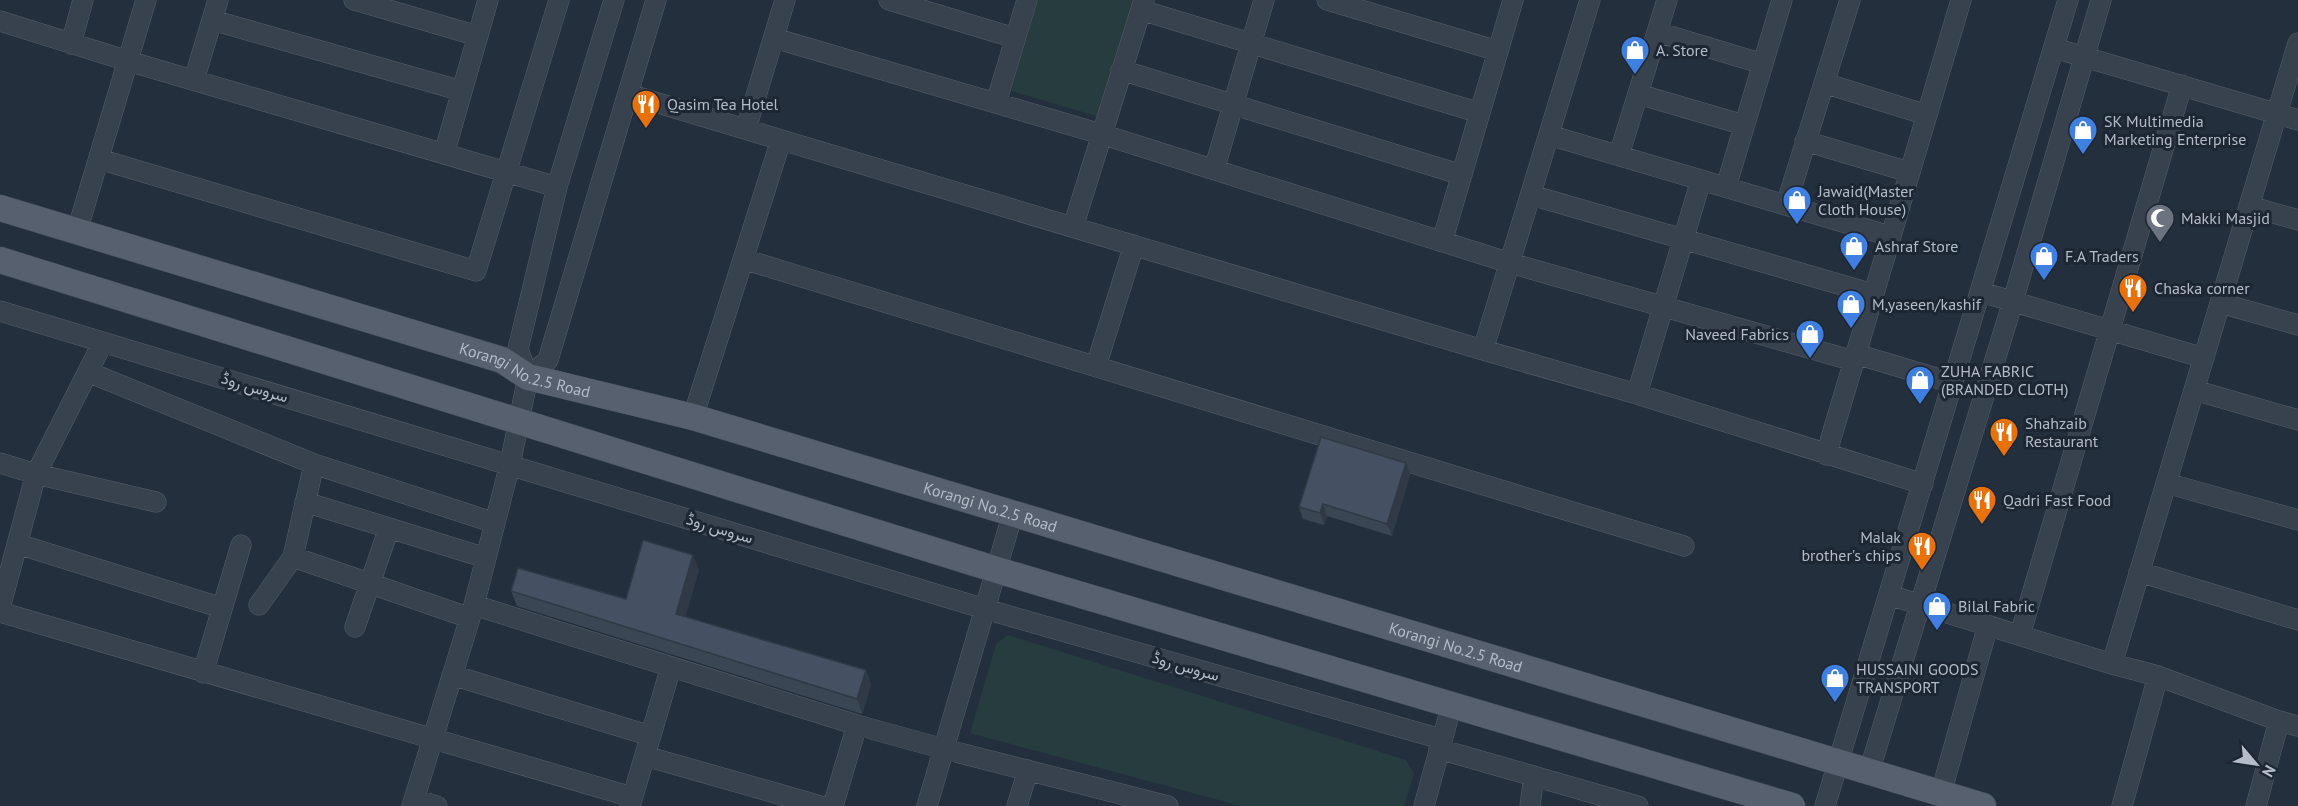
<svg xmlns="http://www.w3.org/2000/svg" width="2298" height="806" viewBox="0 0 2298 806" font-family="'PT Sans',Vazirmatn,sans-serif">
	<rect width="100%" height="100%" fill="#242f3e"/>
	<path fill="#263c3f" d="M 1038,0 L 1135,0 L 1100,117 L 1011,91 Z
		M 1008,635 L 1406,760 L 1414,774 L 1404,806 L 1241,806 L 970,733 L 996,644 Z"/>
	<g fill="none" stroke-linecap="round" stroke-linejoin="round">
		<g stroke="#565f6c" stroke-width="21">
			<path id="minor" d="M 354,0 L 478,36
				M 889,0 L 1015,38
				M 1327,0 L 1498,51
				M 1141,10 L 1480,113
				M 212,20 L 462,91
				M 0,21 L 128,61 L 557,187
				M 1657,32 L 1763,64
				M 774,38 L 1101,134 L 1510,263 L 1854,361
				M 71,44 L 83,0
				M 2054,48 L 2298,120
				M 1121,70 L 1462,175
				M 194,80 L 218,0
				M 1824,83 L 1927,115
				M 628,94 L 1483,350 L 1637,394 L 1923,484
				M 1638,94 L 1744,125
				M 996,103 L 1027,0
				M 746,129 L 785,0
				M 1549,135 L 1890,236
				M 1805,141 L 1909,172
				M 444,154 L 488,0
				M 1619,155 L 1667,0
				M 99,159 L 476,271 L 559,0
				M 1214,170 L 1264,0
				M 1726,187 L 1782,0
				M 1531,195 L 1873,294
				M 1786,205 L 1850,0
				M 2249,206 L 2298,220
				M 1073,227 L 1144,0
				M 77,231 L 146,0
				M 1442,242 L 1513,0
				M 743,259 L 1684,546
				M 1981,292 L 2204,358
				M 2220,303 L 2298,325
				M 0,311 L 985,609 L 1441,739
				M 1483,350 L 1590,0
				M 1856,354 L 1953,383
				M 1096,366 L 1134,245
				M 88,372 L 314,464 L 495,523
				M 528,377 L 548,360 L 656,0
				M 2194,390 L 2298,420
				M 1637,394 L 1701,180
				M 693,417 L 781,140
				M 1826,455 L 1961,0
				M 0,463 L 36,474 L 156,502
				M 2166,483 L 2298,520
				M 305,502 L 486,558
				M 18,544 L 222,608
				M 293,557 L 470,618
				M 2139,572 L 2298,620
				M 1889,595 L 2112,664 L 2158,676 L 2279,721 L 2298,726
				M 259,605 L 293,557 L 314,464
				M 474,605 L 857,725 L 944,749 L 1168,806
				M 0,608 L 36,474 L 103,342
				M 0,612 L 632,797
				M 355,627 L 389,528
				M 2020,635 L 2182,85
				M 2112,664 L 2298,43
				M 203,673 L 241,545
				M 452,675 L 651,736
				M 1439,749 L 1638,806
				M 645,756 L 821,806
				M 1869,772 L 2013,301 L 2101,0
				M 1941,793 L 1988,625
				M 414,799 L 437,806
				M 412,806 L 474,605 L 510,464 L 528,377 L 518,349 L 557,187 L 614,0
				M 630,806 L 671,667
				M 833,806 L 857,725
				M 927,806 L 1013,513
				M 1017,806 L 1028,770
				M 1424,806 L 1452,704
				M 1530,806 L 1534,776
				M 1825,806 L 2068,0
				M 2122,806 L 2158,676
				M 2256,806 L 2279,721"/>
		</g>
		<g stroke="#414a57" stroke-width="27">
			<g id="major">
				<path id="s1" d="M 0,208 L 502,360 L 528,377 L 693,417 L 1983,806"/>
				<path d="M 0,260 L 997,570 L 1792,806"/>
			</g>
		</g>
		<use href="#minor" stroke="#38414e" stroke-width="20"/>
		<use href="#major" stroke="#56606e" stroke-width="26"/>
	</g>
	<path fill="#3b4654" d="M 1410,475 L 1392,536 L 1327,516 L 1324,525 L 1303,519 L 1299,507 Z
		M 699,570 L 685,617 L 866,670 L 871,685 L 862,714 L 517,606 L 511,591 L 626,599 Z"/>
	<path fill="#303945" d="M 1406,463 L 1410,475 L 1392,536 L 1387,524 Z
		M 1323,504 L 1327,516 L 1324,525 L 1320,513 Z
		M 693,555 L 699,570 L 682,629 L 676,614 Z
		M 866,670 L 871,685 L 862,714 L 857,699 Z"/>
	<path fill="#455162" stroke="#303945" stroke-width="1.5" d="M 1321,437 L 1406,463 L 1387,524 L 1323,504 L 1320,513 L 1299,507 Z
		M 643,540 L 693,555 L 676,614 L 866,670 L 857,699 L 511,591 L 518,568 L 626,599 Z"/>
	<defs>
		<g id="shop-pin" transform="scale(1.5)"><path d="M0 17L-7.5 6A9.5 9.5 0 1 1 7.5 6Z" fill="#3f7fe0" stroke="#1d2633"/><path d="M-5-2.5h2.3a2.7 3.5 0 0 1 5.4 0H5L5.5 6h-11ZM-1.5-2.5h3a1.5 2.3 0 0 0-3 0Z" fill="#fff"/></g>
		<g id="restaurant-pin" transform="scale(1.5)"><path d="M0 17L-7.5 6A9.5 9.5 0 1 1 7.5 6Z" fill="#e8710a" stroke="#1d2633"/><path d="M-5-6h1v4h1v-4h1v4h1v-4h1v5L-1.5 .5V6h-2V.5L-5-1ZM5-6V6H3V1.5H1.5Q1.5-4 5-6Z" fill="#fff"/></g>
		<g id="mosque-pin" transform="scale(1.5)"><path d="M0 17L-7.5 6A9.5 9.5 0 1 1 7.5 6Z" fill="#6b7280" stroke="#1d2633"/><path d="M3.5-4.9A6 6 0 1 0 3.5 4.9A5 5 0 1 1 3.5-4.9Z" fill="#fff"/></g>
	</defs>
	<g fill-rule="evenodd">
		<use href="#shop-pin" x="1635" y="50"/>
		<use href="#restaurant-pin" x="646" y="104"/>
		<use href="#shop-pin" x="2083" y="130"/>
		<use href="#shop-pin" x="1797" y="200"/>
		<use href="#mosque-pin" x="2160" y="218"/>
		<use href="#shop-pin" x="1854" y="246"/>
		<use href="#shop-pin" x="2044" y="256"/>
		<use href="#restaurant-pin" x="2133" y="288"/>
		<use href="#shop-pin" x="1851" y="304"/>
		<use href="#shop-pin" x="1810" y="334"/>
		<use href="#shop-pin" x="1920" y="380"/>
		<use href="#restaurant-pin" x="2004" y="432"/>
		<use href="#restaurant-pin" x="1982" y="500"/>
		<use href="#restaurant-pin" x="1922" y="546"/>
		<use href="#shop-pin" x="1937" y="606"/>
		<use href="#shop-pin" x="1835" y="678"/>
	</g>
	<g text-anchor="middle" stroke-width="6" stroke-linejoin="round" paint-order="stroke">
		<g font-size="16" fill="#b4bcc9" stroke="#1d2633" text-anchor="start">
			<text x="1656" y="56">A. Store</text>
			<text x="667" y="110">Qasim Tea Hotel</text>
			<text x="2104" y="127">SK Multimedia<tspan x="2104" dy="18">Marketing Enterprise</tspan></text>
			<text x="1818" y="197">Jawaid(Master<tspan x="1818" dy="18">Cloth House)</tspan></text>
			<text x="2181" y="224">Makki Masjid</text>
			<text x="1875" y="252">Ashraf Store</text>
			<text x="2065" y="262">F.A Traders</text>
			<text x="2154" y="294">Chaska corner</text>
			<text x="1872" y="310">M,yaseen/kashif</text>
			<text x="1789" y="340" text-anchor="end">Naveed Fabrics</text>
			<text x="1941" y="377">ZUHA FABRIC<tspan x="1941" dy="18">(BRANDED CLOTH)</tspan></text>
			<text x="2025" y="429">Shahzaib<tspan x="2025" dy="18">Restaurant</tspan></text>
			<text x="2003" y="506">Qadri Fast Food</text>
			<text x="1901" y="543" text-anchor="end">Malak<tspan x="1901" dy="18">brother's chips</tspan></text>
			<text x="1958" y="612">Bilal Fabric</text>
			<text x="1856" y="675">HUSSAINI GOODS<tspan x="1856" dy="18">TRANSPORT</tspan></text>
		</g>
		<g font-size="16" fill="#b4bcc9" stroke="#1d2633">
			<text dy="6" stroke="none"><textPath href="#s1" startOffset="550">Korangi No.2.5 Road</textPath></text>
			<text transform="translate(255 387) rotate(17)" y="6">سروس روڈ</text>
			<text dy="6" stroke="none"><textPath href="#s1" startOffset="1036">Korangi No.2.5 Road</textPath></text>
			<text transform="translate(720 528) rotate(17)" y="6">سروس روڈ</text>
			<text dy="6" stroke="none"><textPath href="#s1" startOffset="1522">Korangi No.2.5 Road</textPath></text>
			<text transform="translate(1186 666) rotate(16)" y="6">سروس روڈ</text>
		</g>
	</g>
	<g transform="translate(2256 764) rotate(119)" stroke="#1d2633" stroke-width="4.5" paint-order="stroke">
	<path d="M0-4.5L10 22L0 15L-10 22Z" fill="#b4bcc9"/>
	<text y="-9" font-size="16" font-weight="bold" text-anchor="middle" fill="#b4bcc9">N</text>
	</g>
</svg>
